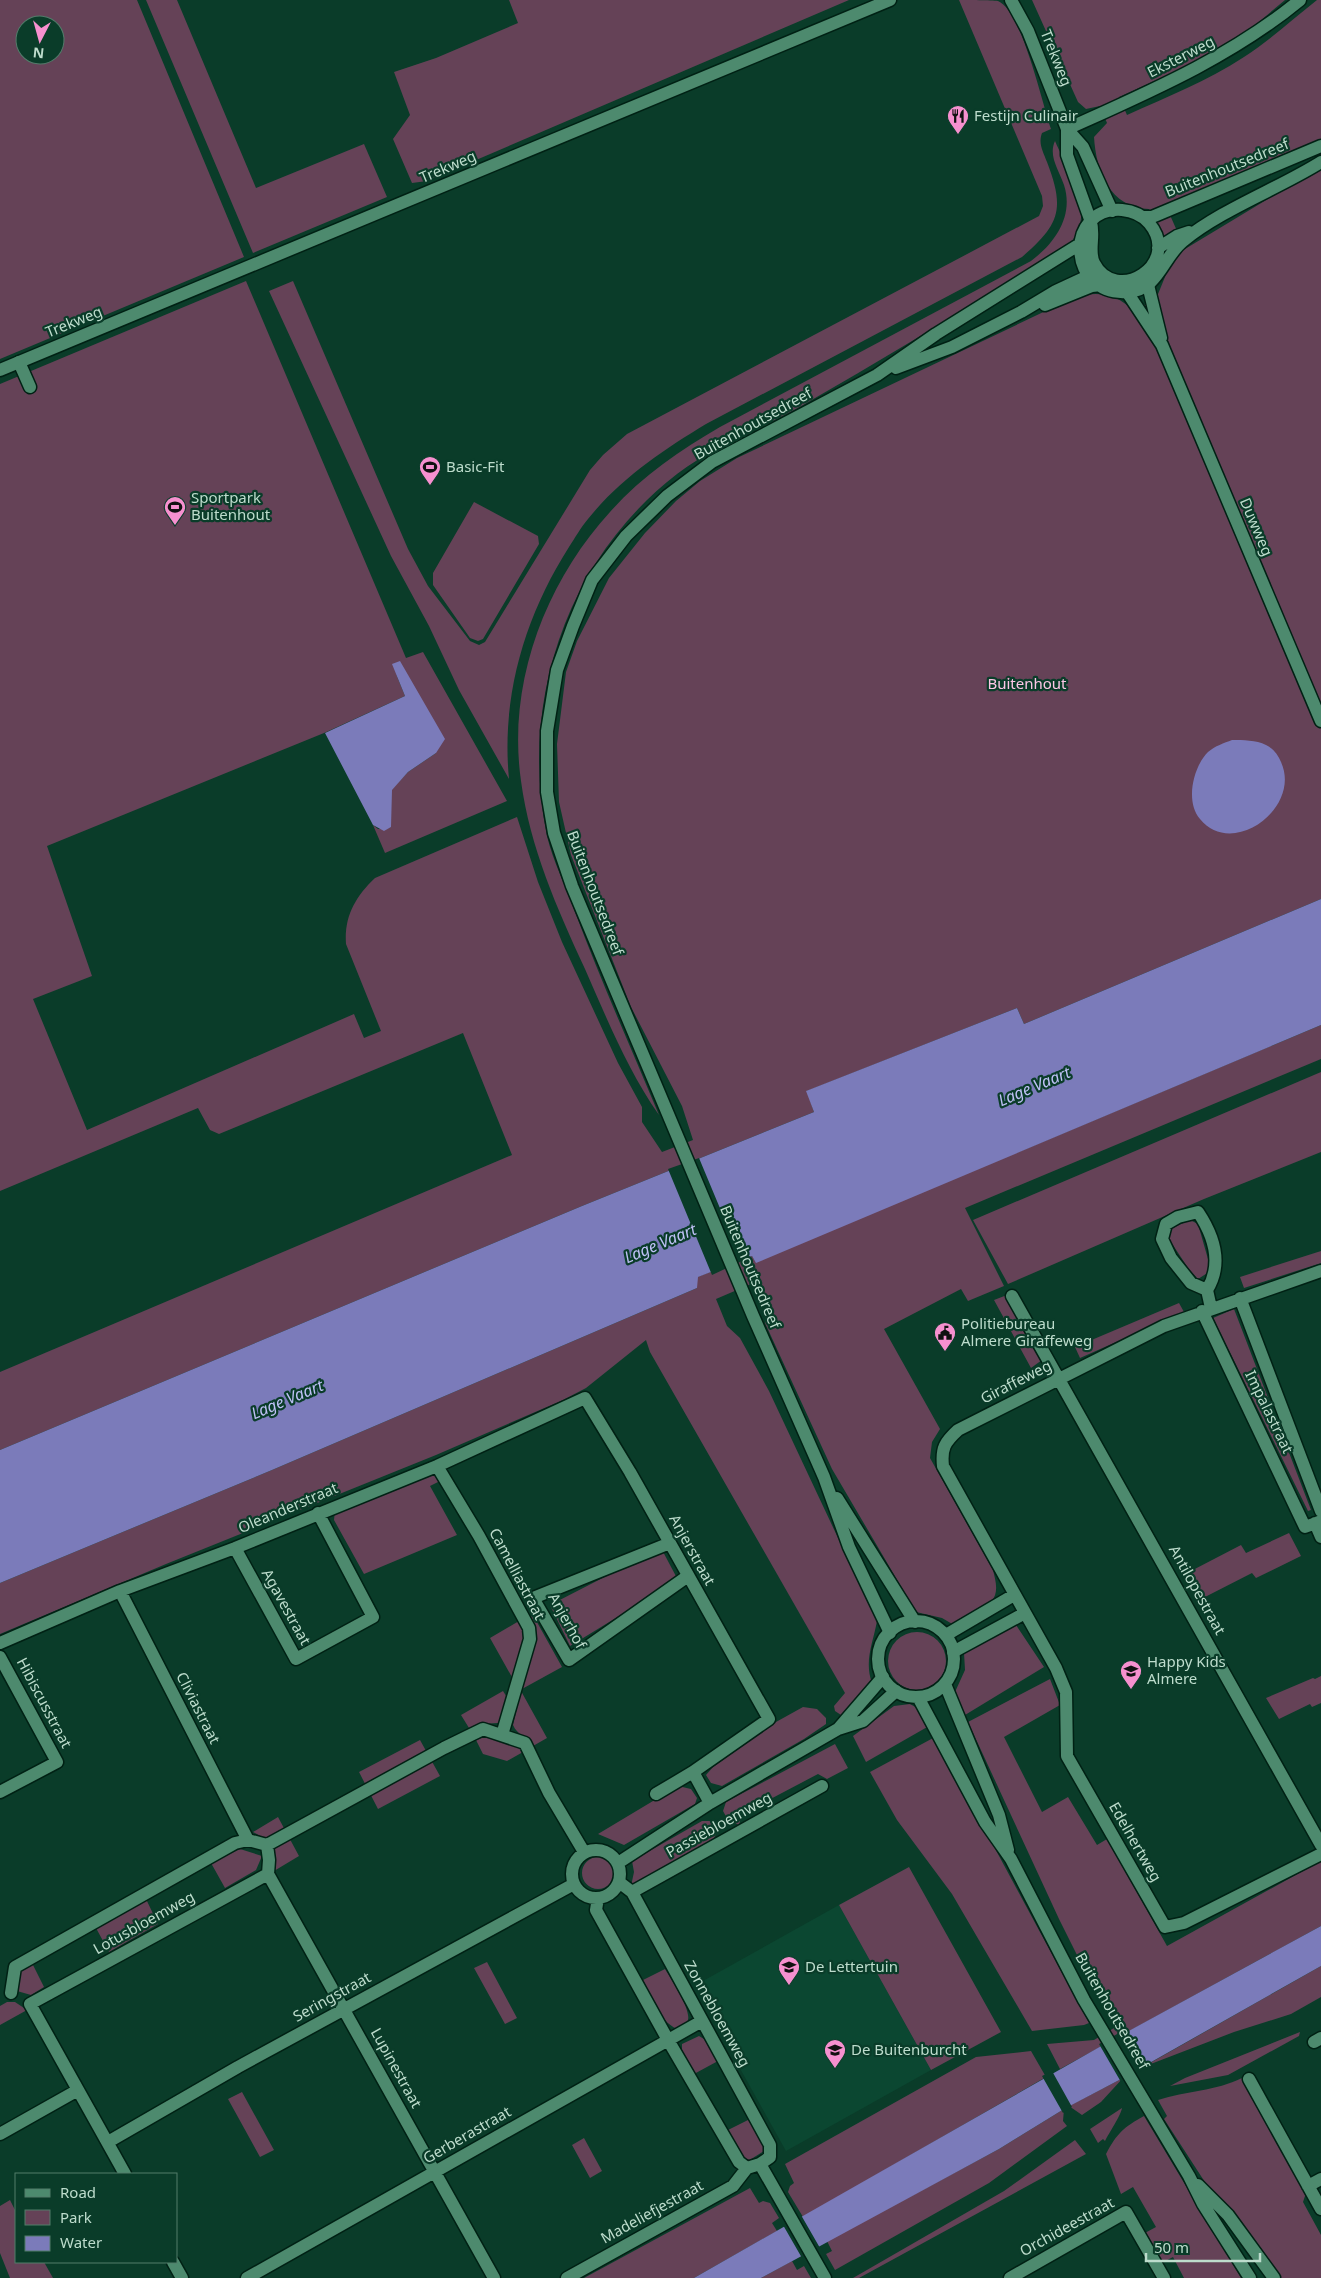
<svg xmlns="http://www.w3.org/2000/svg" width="1321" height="2278" viewBox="0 0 1321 2278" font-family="'Noto Sans',sans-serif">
	<rect width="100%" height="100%" fill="#0a3c29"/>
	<path fill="#0b4731" d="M 839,1905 L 931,2070 L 786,2151 L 694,1986 Z"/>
	<path fill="#654257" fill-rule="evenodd" d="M 0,0 L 137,0 L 244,257 L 0,359 ZM 25,25 L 55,25 L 55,55 L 25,55 Z
		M 146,0 L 177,0 L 256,188 L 364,144 L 387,197 L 253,253 Z
		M 509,0 L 849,0 L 427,181 L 412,183 L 393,139 L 410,115 L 394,72 L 436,58 L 518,23 Z
		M 959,0 C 968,0 991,0 998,1 C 1022,11 1042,103 1051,129 L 1042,133 C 1038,144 1043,151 1047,162 C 1065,209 1060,224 1022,257 L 706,424 C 663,450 620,479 588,519 C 581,527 575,538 569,547 C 525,616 501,696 509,779 L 459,690 L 429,626 L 391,556 L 269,291 L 293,281 L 408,549 L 428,586 L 470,641 L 479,645 L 485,642 L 590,470 L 603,455 L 627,434 L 1039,216 L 1043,206 L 1042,196 Z
		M 1032,0 L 1285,0 L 1248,31 L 1205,58 L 1119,97 L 1127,115 C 1167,97 1207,81 1244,57 C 1270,40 1293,19 1317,0 L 1321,0 L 1321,140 L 1166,206 L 1185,249 L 1321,167 L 1321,899 L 1024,1024 L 1017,1008 L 807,1091 L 814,1112 L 582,1206 L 0,1450 L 0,1372 L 512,1155 L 463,1033 L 219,1134 L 210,1130 L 198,1108 L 0,1191 L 0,384 L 246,281 L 406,658 L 423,652 L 507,801 L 385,853 L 373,825 L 378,829 L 391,827 L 391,790 L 408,772 L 436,753 L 396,674 L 405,696 L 324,733 L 47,846 L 92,976 L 33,999 L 87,1130 L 354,1014 L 364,1038 L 381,1031 L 346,944 C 344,917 355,897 375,878 L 517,817 L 538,882 L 562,942 L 618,1063 L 642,1107 L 642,1122 L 662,1152 L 693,1140 L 682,1106 L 631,1007 L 571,855 L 559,802 L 557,744 L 566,672 L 577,641 L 609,578 L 645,533 L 676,501 L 700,481 L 737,458 L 1075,297 C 1097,291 1117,293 1133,311 L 1156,299 L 1167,272 L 1174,261 L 1149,209 C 1110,208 1096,171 1094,137 L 1107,123 L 1100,106 L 1086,109 L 1078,102 Z
		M 1055,141 C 1066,167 1091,204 1077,233 C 1074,240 1067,245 1062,251 C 976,302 891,355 803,405 C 762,428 715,445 677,474 C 567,559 519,701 547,836 C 553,861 566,887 575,912 C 601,981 631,1048 659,1115 C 628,1071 607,1019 585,969 C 557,908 530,848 521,781 C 507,684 545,583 610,512 C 641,477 680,450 720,427 L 1031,261 C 1055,243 1074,216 1064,185 C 1059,170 1048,156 1055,141 Z
		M 474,502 L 538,536 L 539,544 L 483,639 L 478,641 L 470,638 L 433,585 L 433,573 Z
		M 1321,1025 L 1321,1059 L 965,1208 L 1004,1286 L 968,1301 L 961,1289 L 884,1329 L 940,1429 L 932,1442 L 930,1458 L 993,1570 C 996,1582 999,1593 991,1602 L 954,1625 L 942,1618 L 916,1612 L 832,1469 L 765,1323 L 767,1313 L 758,1281 L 716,1299 L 727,1326 L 740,1338 L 769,1391 L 877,1621 C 873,1643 864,1661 872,1683 L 854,1707 L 841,1715 L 835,1711 L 834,1706 L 845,1693 L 650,1352 L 646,1340 L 586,1388 L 563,1400 L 436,1455 L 166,1564 L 0,1634 L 0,1583 L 272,1470 L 697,1288 L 697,1277 L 752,1256 L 756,1262 Z
		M 1321,1072 L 1321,1152 L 1204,1199 L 1008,1284 L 973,1220 Z
		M 1190,1220 L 1198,1224 L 1210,1266 L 1209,1272 L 1198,1279 L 1188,1268 L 1167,1236 L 1168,1230 Z
		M 1321,1251 L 1321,1263 L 1244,1288 L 1240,1277 Z
		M 1007,1295 L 1042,1360 L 1031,1368 L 994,1300 Z
		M 1179,1303 L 1184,1312 L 1080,1358 L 1075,1347 Z
		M 1234,1309 L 1311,1510 L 1308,1511 L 1213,1318 Z
		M 433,1473 L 440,1481 L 430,1486 L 457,1535 L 364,1574 L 334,1520 L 335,1510 Z
		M 1289,1533 L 1301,1556 L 1256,1578 L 1252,1573 L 1205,1597 L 1189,1572 L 1241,1545 L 1246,1553 Z
		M 661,1548 L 678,1580 L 570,1646 L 550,1605 Z
		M 533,1615 L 562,1667 L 522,1689 L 536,1634 L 529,1617 Z
		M 519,1621 L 525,1632 L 525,1637 L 513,1679 L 490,1638 Z
		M 1016,1625 L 1044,1667 L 965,1715 L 955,1692 L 965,1670 L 964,1653 L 1011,1626 Z
		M888 1661a29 29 0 1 1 58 0a29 29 0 1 1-58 0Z
		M 1321,1676 L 1321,1703 L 1312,1707 L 1310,1704 L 1279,1719 L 1266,1698 L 1313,1678 L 1315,1679 Z
		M 1050,1679 L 1060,1705 L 1004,1737 L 1042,1812 L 1068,1797 L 1097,1845 L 1107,1839 L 1167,1946 L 1321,1861 L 1321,1926 L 1060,2069 L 1047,2044 L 1094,2040 L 1119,2025 L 1078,1957 L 1059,1919 L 968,1722 Z
		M 503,1691 L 508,1699 L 502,1718 L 498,1723 L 480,1724 L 469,1728 L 461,1715 Z
		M 521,1691 L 547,1738 L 533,1746 C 528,1737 517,1735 513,1725 Z
		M 910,1704 L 919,1709 L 929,1726 L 866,1762 L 853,1736 L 894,1706 Z
		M 803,1707 L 817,1709 L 826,1718 L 826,1724 L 804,1739 L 722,1786 L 711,1783 L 706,1775 L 713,1767 L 776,1722 Z
		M 485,1737 L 517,1747 L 523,1752 L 507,1761 L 483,1754 L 476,1740 Z
		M 935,1737 L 1089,2023 L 1084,2025 L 1032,2031 L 952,1894 L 897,1820 L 870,1772 Z
		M 420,1740 L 440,1776 L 378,1809 L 359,1772 Z
		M 835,1744 L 848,1768 L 827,1779 L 818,1774 L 742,1814 L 739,1825 L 728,1820 L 723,1811 L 726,1802 Z
		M 678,1786 L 691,1789 L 697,1798 L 695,1804 L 688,1808 L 624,1845 L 598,1834 Z
		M 278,1817 L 299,1856 L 274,1871 C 274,1846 277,1844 253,1832 Z
		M 702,1821 L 713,1821 L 718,1830 L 713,1840 L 631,1886 L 634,1872 L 632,1861 Z
		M 240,1849 L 262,1856 L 256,1870 L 225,1888 L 211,1863 Z
		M582 1873a16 16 0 1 1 32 0a16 16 0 1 1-32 0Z
		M 909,1867 L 1001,2032 L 931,2070 L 839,1905 Z
		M 146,1899 L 158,1924 L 109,1952 L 96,1928 Z
		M 487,1962 L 517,2018 L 505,2024 L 474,1968 Z
		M 32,1963 L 44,1987 L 31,1995 L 17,1991 L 19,1971 Z
		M 1321,1966 L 1321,1997 L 1291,2014 L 1234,2032 L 1143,2067 Z
		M 665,1969 C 671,1979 694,2013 687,2022 C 685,2025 680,2027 677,2029 C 658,2020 652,1998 643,1980 Z
		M 7,2002 L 15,2002 L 27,2010 L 0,2025 L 0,2006 Z
		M 1300,2032 L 1299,2036 L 1228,2075 L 1170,2086 L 1185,2078 Z
		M 699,2036 L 704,2039 L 718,2061 L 694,2074 L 682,2050 L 682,2044 Z
		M 1031,2051 L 1046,2077 L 803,2217 L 788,2192 L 790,2186 L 794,2183 L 785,2164 L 976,2057 Z
		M 1123,2078 L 1101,2102 L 1082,2115 L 1069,2106 Z
		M 1242,2078 L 1306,2193 L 1303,2202 L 1321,2235 L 1321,2278 L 1278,2278 L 1212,2193 L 1164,2119 L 1167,2116 L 1158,2100 C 1186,2091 1216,2091 1242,2078 Z
		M 242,2092 L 274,2150 L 260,2157 L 228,2099 Z
		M 1122,2108 C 1121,2115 1109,2133 1105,2141 L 1103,2139 L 1098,2143 L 1090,2129 Z
		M 1064,2109 L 1063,2121 L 1067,2126 L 989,2183 L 835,2270 L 826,2254 L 832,2251 L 827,2241 L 999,2149 Z
		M 1144,2116 L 1241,2278 L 1184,2278 L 1173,2257 L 1160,2264 L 1143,2234 L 1156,2227 L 1133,2187 L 1121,2194 L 1106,2154 C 1117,2133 1124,2127 1144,2116 Z
		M 750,2119 L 762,2141 L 764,2151 L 748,2161 L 741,2156 L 726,2131 Z
		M 584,2138 L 602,2171 L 590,2178 L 572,2145 Z
		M 1075,2140 L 1086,2154 L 859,2278 L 853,2278 L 1004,2191 Z
		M 750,2188 L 759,2203 L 763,2201 L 770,2203 L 779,2218 L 772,2223 L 777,2231 L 694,2278 L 584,2278 Z
		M 10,2200 L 16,2212 L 16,2262 L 44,2262 L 53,2278 L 10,2278 L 0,2253 L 0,2206 Z
		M 792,2261 L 797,2270 L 804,2266 L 811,2278 L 761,2278 Z"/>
	<path fill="#7b7bba" d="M 400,661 L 445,739 L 436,753 L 408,772 L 392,790 L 391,827 L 384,831 L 373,825 L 325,733 L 405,696 L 392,664 Z
		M 1232,740 C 1243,740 1256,740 1266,745 C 1273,748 1278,755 1281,762 C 1302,808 1232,859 1200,819 C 1185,802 1193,767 1208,752 C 1215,746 1224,743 1232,740 Z
		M 1321,899 L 1321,1025 L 756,1263 L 752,1256 L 698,1277 L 697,1288 L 272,1470 L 0,1583 L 0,1450 L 582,1206 L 814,1112 L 806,1091 L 1017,1008 L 1024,1024 Z
		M 1321,1926 L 1321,1966 L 1123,2078 L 1064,2109 L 999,2149 L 761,2278 L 694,2278 L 1103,2045 Z"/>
	<path fill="#0a3c29" d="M 699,1158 L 742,1261 L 712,1275 L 668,1169 Z
		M 1119,2033 L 1141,2071 L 1121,2082 L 1099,2044 Z
		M 1052,2071 L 1072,2107 L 1063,2113 L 1042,2076 Z
		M 801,2215 L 820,2248 L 802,2258 L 783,2225 Z"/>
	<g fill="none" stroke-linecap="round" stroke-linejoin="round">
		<g stroke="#002114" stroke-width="15">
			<path id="minor" d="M 1067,129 C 1149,92 1231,57 1300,0
				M 1148,285 L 1161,338
				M 1127,292 L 1162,345 L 1321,721
				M 19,362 L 30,387
				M 1321,1271 L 1164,1326 L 958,1430 C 945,1442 941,1448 943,1466 L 1056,1668 L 1066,1692 L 1067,1756 L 1165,1927 L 1184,1923 L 1321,1854
				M 1207,1290 L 1191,1283 L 1171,1258 L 1162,1239 L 1166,1224 L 1178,1217 L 1198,1212 C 1214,1236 1223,1264 1207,1290 L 1211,1308
				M 1012,1296 L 1321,1845
				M 1240,1298 L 1321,1511
				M 1202,1311 L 1305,1527 L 1321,1521
				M 437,1466 L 479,1536 L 529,1628 L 530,1639 L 502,1735
				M 1315,1523 L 1321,1537
				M 670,1543 L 533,1598 L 569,1660 L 688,1576
				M 235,1548 L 296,1659 L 373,1617 L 318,1513
				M 120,1591 L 248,1840
				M 946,1635 L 1014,1595
				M 0,1643 L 120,1591 L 235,1548 L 437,1466 L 585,1398 L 630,1472 L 769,1719 L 693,1772 L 656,1794
				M 953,1652 L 1025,1613
				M 0,1657 L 57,1762 L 0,1792
				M 839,1728 L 883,1677
				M 710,1803 L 838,1729 L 863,1721 L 896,1691
				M 267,1845 L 444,1748 L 483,1729 L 525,1743 L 549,1793 L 584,1852
				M572 1874a24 24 0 1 1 48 0a24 24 0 1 1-48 0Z
				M 618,1863 L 710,1803 L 693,1772
				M 268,1874 L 494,2278
				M 632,1892 L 822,1786
				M 598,1898 L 596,1910 L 668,2040 L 739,2162 L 747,2168 L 760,2164 L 770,2157 L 770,2145 L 632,1892 L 619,1882
				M 11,1993 L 15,1967 L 235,1843 L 248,1840 L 267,1845 L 269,1860 L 268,1874
				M 30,2004 L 268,1874
				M 30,2004 L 125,2174
				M 1314,2042 L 1321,2038
				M 1249,2079 L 1321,2209
				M 0,2134 L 78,2090
				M 108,2142 L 238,2067 L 574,1884
				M 760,2164 L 825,2278
				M 1308,2186 L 1321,2179
				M 173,2262 L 182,2278
				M 247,2278 L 702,2021
				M 567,2278 L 733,2186 L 747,2168
				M 1010,2278 L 1126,2212 L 1164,2278"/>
		</g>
		<g stroke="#002114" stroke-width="15">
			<path id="tertiary" d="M 1011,0 L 1028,31 L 1067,129 L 1083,147 L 1112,211
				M 1067,129 L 1067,155 L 1091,222
				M 0,370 L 890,0"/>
		</g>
		<g stroke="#002114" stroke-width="15">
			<path id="secondary" d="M 1143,217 L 1152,217 L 1321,146
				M 1091,222 C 1095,237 1088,251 1094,263 C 1116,306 1183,264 1149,223 C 1142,215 1133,211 1122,210 C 1064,206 1067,296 1127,292 C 1159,290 1162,258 1183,241 C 1222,209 1278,189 1321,162
				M 1158,248 L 1177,236 L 1189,232
				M 1045,305 L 1092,286 L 1101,285
				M 896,368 L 952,347 L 1021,312 L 1056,291 L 1084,278 L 1097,275
				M 837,1498 L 915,1622
				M878 1659a38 38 0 1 1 76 0a38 38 0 1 1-76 0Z
				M 890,1633 L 849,1547 L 824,1477 L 753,1316 L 572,886 L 554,833 L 547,792 L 547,731 L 557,670 L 573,626 L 592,580 L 626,536 L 667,496 L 712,462 L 877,375 L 936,334 L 1080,244
				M 945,1684 L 999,1815 L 1008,1850
				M 918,1697 L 985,1822 L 1011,1859 L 1084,2000 L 1189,2176 L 1203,2204 L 1250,2278
				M 1198,2185 L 1228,2215 L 1274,2278"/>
		</g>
		<use href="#minor" stroke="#4d8a6e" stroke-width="12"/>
		<use href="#tertiary" stroke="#4d8a6e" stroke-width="12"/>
		<use href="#secondary" stroke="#4d8a6e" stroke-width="12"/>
	</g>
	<defs>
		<g id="restaurant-pin" transform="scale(1.125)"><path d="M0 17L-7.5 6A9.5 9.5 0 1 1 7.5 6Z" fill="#f690cf" stroke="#0a3c29"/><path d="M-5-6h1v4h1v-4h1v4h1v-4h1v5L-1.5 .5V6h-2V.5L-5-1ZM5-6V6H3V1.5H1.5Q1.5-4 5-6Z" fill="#111"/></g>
		<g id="stadium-pin" transform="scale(1.125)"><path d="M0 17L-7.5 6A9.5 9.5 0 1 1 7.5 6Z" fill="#f690cf" stroke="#0a3c29"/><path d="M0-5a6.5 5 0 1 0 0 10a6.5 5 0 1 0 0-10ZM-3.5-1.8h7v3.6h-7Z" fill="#111"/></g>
		<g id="civic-pin" transform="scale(1.125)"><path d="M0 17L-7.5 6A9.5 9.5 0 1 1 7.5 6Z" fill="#f690cf" stroke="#0a3c29"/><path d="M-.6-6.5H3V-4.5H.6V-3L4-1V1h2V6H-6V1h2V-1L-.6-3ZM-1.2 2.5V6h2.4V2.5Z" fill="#111"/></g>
		<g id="school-pin" transform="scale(1.125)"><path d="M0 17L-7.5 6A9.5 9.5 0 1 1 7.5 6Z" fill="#f690cf" stroke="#0a3c29"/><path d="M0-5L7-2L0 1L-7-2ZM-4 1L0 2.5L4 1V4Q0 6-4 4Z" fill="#111"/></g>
	</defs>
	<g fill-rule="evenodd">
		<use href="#restaurant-pin" x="958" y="116"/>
		<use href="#stadium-pin" x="430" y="467"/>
		<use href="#stadium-pin" x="175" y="507"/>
		<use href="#civic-pin" x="945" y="1333"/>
		<use href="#school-pin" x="1131" y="1671"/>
		<use href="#school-pin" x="789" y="1967"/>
		<use href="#school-pin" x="835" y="2050"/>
	</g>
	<g text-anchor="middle" stroke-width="4.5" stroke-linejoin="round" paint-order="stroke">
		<g font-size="15" fill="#bddccc" stroke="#0a3c29">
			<text transform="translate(1181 57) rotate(-27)" y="5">Eksterweg</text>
			<text transform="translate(1056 58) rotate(68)" y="5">Trekweg</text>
			<text transform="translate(448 167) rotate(-23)" y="5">Trekweg</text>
			<text transform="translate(1227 168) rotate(-22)" y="5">Buitenhoutsedreef</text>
			<text transform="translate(74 322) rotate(-22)" y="5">Trekweg</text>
			<text transform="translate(753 424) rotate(-29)" y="5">Buitenhoutsedreef</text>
			<text transform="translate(1256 527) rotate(67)" y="5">Duwweg</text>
			<text transform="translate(595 893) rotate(69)" y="5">Buitenhoutsedreef</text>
			<text transform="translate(750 1267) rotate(67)" y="5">Buitenhoutsedreef</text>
			<text transform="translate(1016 1382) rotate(-27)" y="5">Giraffeweg</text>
			<text transform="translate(1269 1412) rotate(64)" y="5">Impalastraat</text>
			<text transform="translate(288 1508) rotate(-23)" y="5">Oleanderstraat</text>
			<text transform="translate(692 1550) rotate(61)" y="5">Anjerstraat</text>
			<text transform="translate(517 1574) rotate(62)" y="5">Camelliastraat</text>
			<text transform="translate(1197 1590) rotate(61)" y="5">Antilopestraat</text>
			<text transform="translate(286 1607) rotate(61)" y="5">Agavestraat</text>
			<text transform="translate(567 1621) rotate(61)" y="5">Anjerhof</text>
			<text transform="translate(44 1703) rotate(62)" y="5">Hibiscusstraat</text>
			<text transform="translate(198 1708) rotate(63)" y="5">Cliviastraat</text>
			<text transform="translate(719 1825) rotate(-29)" y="5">Passiebloemweg</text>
			<text transform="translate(1135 1842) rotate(60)" y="5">Edelhertweg</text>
			<text transform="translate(144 1923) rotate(-29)" y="5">Lotusbloemweg</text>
			<text transform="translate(332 1997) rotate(-29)" y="5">Seringstraat</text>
			<text transform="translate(1112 2011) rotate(60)" y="5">Buitenhoutsedreef</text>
			<text transform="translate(717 2014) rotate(61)" y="5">Zonnebloemweg</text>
			<text transform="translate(396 2068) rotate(61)" y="5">Lupinestraat</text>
			<text transform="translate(467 2135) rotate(-30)" y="5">Gerberastraat</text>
			<text transform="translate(652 2212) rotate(-29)" y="5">Madeliefjestraat</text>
			<text transform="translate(1067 2227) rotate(-29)" y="5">Orchideestraat</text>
		</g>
		<g font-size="15" fill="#bddccc" stroke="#0a3c29" text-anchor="start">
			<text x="974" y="121">Festijn Culinair</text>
			<text x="446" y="472">Basic-Fit</text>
			<text x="191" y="503">Sportpark<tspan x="191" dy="17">Buitenhout</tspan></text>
			<text x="961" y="1329">Politiebureau<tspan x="961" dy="17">Almere Giraffeweg</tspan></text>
			<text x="1147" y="1667">Happy Kids<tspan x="1147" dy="17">Almere</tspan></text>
			<text x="805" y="1972">De Lettertuin</text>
			<text x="851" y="2055">De Buitenburcht</text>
		</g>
		<g font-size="15" fill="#fcc5e5" stroke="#0a3c29">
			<text x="1027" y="689">Buitenhout</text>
		</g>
		<g font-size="16" font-style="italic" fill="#bfc1f6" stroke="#0a3c29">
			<text transform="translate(1034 1086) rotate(-23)" y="6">Lage Vaart</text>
			<text transform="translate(660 1243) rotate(-23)" y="6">Lage Vaart</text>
			<text transform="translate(287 1399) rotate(-23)" y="6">Lage Vaart</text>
		</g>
	</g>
	<rect x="15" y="2173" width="162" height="90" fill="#0a3c29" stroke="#527c6a"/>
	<rect x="25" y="2189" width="25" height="8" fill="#4d8a6e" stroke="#527c6a"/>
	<text x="60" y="2198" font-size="15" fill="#bddccc">Road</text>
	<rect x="25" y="2210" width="25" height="15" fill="#654257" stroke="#527c6a"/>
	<text x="60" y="2223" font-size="15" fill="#bddccc">Park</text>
	<rect x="25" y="2236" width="25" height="15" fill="#7b7bba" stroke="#527c6a"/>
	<text x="60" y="2248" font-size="15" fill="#bddccc">Water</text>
	<g transform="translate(40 40) rotate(186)"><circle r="24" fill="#0a3c29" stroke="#527c6a"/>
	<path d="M0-4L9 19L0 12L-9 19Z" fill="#f690cf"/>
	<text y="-8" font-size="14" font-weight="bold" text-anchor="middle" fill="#bddccc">N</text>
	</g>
	<path d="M1146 2253v8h114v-8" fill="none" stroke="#bddccc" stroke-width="2.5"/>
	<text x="1154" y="2253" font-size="15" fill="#bddccc" stroke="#0a3c29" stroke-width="4" paint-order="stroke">50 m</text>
</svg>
